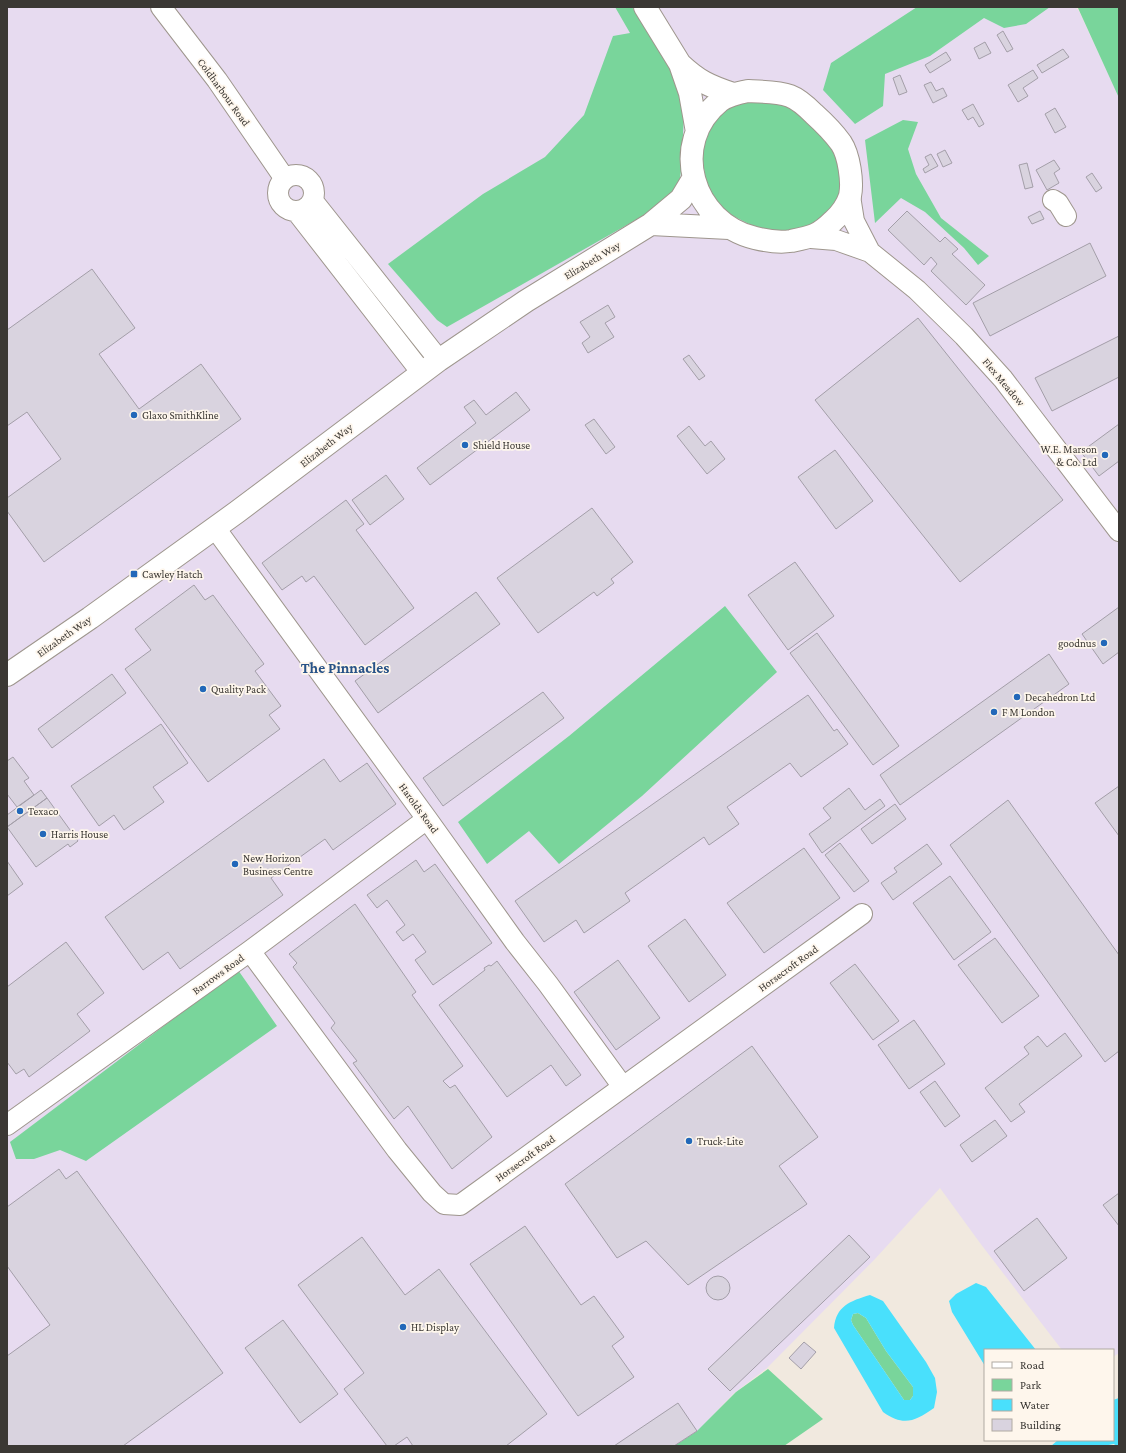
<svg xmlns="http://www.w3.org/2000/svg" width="1126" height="1453" viewBox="0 0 1126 1453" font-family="'Crimson Pro',serif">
	<rect width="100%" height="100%" fill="#f1e9df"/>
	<path fill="#e7dbf0" d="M 7,7 L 1075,7 L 1079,11 L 1119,97 L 1119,1353 L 1113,1357 L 1113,1350 L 1062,1350 L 980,1243 L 940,1188 L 874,1260 L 767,1368 L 733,1394 L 698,1431 L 675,1446 L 7,1446 Z"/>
	<path fill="#79d59b" d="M 615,7 L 632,7 L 666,59 L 683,87 L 684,116 L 681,171 L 678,191 L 664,204 L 447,327 L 437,320 L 388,264 L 483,194 L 545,157 L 584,115 L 613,36 L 630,33 Z
		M 917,7 L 1050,7 L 1026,24 L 1004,28 L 984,18 L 930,56 L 885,74 L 883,106 L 855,124 L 823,90 L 831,63 Z
		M 1077,7 L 1119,7 L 1119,98 L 1078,8 Z
		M 777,99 L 814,122 L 843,164 L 840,195 L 831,210 L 820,221 L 791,232 L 774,231 L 751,225 L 723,211 L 707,191 L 702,154 L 707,129 L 715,116 L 740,100 Z
		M 903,120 L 918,122 L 908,149 L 916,174 L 941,218 L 989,256 L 978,265 L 964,248 L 925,212 L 901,198 L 875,223 L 865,140 Z
		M 725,606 L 777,672 L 642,796 L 559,864 L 529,831 L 487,864 L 458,822 L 569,736 Z
		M 238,970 L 277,1026 L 86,1161 L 60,1150 L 34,1159 L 16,1159 L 10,1142 Z
		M 858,1313 L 866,1318 L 886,1351 L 913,1387 L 913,1396 L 910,1400 L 904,1400 L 853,1325 L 851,1320 L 853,1314 Z
		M 768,1369 L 823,1419 L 784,1446 L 674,1446 L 697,1431 L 736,1392 Z"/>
	<path fill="#49e0fc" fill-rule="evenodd" d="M 976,1283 L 986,1287 L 1036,1350 L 985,1350 L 985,1366 L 952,1312 L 949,1301 L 956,1294 Z
		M 870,1295 L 883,1301 L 926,1362 L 935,1378 L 937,1392 L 934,1408 C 915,1421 904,1427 883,1412 L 834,1328 C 836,1306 850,1301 870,1295 ZM 858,1313 L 866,1318 L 886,1351 L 913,1387 L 913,1396 L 910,1400 L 904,1400 L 853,1325 L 851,1320 L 853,1314 Z
		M 1119,1398 L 1119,1446 L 1116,1446 L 1114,1444 L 1103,1446 L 1051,1446 L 1058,1440 L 1113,1440 L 1113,1400 Z"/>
	<path fill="#d9d3df" stroke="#a39ea8" d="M 1003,31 L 1013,49 L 1007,52 L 997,35 Z
		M 985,42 L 991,53 L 979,59 L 974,48 Z
		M 1063,49 L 1069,57 L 1042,73 L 1037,65 Z
		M 946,52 L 951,60 L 930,73 L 925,65 Z
		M 1033,70 L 1038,78 L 1023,88 L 1028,96 L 1018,102 L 1008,85 Z
		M 900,75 L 907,92 L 899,95 L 893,78 Z
		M 931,82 L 936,91 L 943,88 L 947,96 L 933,103 L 924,85 Z
		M 973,104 L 984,124 L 979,127 L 973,117 L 968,120 L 962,110 Z
		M 1055,108 L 1066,127 L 1055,133 L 1045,114 Z
		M 945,150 L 952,163 L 943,167 L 937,154 Z
		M 931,154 L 938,166 L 925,173 L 923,169 L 929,165 L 925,157 Z
		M 1054,160 L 1060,169 L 1054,173 L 1059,183 L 1047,190 L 1036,170 Z
		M 1027,163 L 1033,187 L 1025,189 L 1019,165 Z
		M 1092,173 L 1102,188 L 1096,192 L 1086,177 Z
		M 907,211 L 940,242 L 945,237 L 958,249 L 952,254 L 985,285 L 966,305 L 931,271 L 937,264 L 931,257 L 924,265 L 888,230 Z
		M 1040,211 L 1044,219 L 1032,224 L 1028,217 Z
		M 1090,243 L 1106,276 L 990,336 L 973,303 Z
		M 92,269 L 135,328 L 99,354 L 139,409 L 201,364 L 241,419 L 44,562 L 7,511 L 7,498 L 61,459 L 27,412 L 7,426 L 7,330 Z
		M 608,305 L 615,317 L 605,323 L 614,337 L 588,353 L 582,343 L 590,337 L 580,322 Z
		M 918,318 L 1063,500 L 960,582 L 815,400 Z
		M 1119,336 L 1119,377 L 1052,411 L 1035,378 Z
		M 689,355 L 705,376 L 699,380 L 683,359 Z
		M 516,392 L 530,410 L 430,485 L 417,468 L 476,423 L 464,407 L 474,400 L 486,415 Z
		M 594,419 L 615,447 L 606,454 L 585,425 Z
		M 1119,424 L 1119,461 L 1099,476 L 1081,452 Z
		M 689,426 L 705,446 L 711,441 L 725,459 L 707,474 L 677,436 Z
		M 835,450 L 873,501 L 836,529 L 798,477 Z
		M 386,475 L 404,499 L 370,525 L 352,500 Z
		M 346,500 L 364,524 L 356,530 L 414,608 L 365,645 L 314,576 L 306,582 L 302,576 L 282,590 L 262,563 Z
		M 592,508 L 633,562 L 611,579 L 614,583 L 597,596 L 594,592 L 538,633 L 497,578 Z
		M 795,562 L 834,616 L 788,650 L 748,595 Z
		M 194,585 L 205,600 L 213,595 L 264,664 L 255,671 L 281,706 L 269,715 L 280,729 L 208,782 L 125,669 L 151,650 L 135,629 Z
		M 476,592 L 500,624 L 378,713 L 355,681 Z
		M 1119,607 L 1119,652 L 1103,664 L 1082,634 Z
		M 817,633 L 899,746 L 873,765 L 790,653 Z
		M 1049,654 L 1069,684 L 900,805 L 880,775 Z
		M 112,674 L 126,693 L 52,748 L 38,729 Z
		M 543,692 L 564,718 L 443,806 L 423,778 Z
		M 808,695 L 834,731 L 837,729 L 848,744 L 801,777 L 790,763 L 727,807 L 739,824 L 709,845 L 704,837 L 625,893 L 630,901 L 584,933 L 576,920 L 544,942 L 515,901 Z
		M 161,724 L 188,763 L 153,787 L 164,802 L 124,830 L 114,815 L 99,826 L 71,786 Z
		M 13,757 L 29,778 L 24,781 L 34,795 L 17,807 L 7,794 L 7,761 Z
		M 324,759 L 340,782 L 367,763 L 396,804 L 333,850 L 325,839 L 271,878 L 283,895 L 180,969 L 168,952 L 143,970 L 105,917 Z
		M 1119,786 L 1119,836 L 1095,803 Z
		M 849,788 L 865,810 L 880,799 L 885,806 L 822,853 L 809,834 L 831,818 L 823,808 Z
		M 41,790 L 47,798 L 7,827 L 7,815 Z
		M 47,798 L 78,841 L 70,847 L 68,844 L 36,867 L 7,827 Z
		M 1008,800 L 1119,955 L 1119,1051 L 1105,1062 L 950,845 Z
		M 895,804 L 906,819 L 872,844 L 861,829 Z
		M 840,843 L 869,881 L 854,892 L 825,855 Z
		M 927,844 L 942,864 L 893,900 L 881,883 L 897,872 L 894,868 Z
		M 804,848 L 840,898 L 764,953 L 727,903 Z
		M 416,860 L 424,872 L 435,864 L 492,943 L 433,985 L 415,960 L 426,952 L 413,934 L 403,941 L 396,932 L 405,925 L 387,900 L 377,908 L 367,895 Z
		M 7,861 L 23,884 L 7,896 Z
		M 950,876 L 991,932 L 954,960 L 913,903 Z
		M 355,904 L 416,992 L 412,995 L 463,1066 L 443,1081 L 450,1088 L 455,1085 L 492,1137 L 452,1169 L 408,1106 L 394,1119 L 353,1063 L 357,1061 L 331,1028 L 335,1023 L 293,967 L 297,963 L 289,954 Z
		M 685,919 L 726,975 L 689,1002 L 648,946 Z
		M 995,938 L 1039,996 L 1002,1023 L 958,965 Z
		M 66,942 L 104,993 L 77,1014 L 90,1031 L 29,1077 L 24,1069 L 16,1074 L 7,1062 L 7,987 Z
		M 618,960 L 660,1018 L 616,1050 L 574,992 Z
		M 497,961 L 581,1075 L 566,1086 L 551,1065 L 507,1097 L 439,1005 L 485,970 L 484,968 L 489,965 L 491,966 Z
		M 855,964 L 899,1021 L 873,1040 L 830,983 Z
		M 914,1020 L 945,1064 L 909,1089 L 878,1045 Z
		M 1065,1033 L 1082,1056 L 1019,1104 L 1025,1112 L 1011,1122 L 985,1088 L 1029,1054 L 1024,1047 L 1038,1036 L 1047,1047 Z
		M 752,1046 L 818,1137 L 779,1166 L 807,1204 L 688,1285 L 646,1241 L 617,1258 L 565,1184 Z
		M 935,1081 L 960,1116 L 945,1127 L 920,1092 Z
		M 995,1120 L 1007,1136 L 972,1162 L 960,1145 Z
		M 59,1169 L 66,1179 L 77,1171 L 223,1373 L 123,1446 L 7,1446 L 7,1356 L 50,1325 L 7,1266 L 7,1207 Z
		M 1119,1193 L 1119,1226 L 1103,1205 Z
		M 1037,1218 L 1067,1258 L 1024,1291 L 994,1251 Z
		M 525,1226 L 581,1305 L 594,1296 L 624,1337 L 612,1346 L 634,1377 L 578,1416 L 470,1264 Z
		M 849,1235 L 870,1257 L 730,1391 L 708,1369 Z
		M 362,1237 L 405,1295 L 439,1269 L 547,1414 L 506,1446 L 413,1446 L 407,1437 L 394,1446 L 387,1446 L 344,1389 L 364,1373 L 298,1285 Z
		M706 1288a12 12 0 1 1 24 0a12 12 0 1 1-24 0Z
		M 283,1320 L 338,1394 L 300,1423 L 245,1348 Z
		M 804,1342 L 816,1352 L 801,1369 L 789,1358 Z
		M 678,1403 L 697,1431 L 674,1446 L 614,1446 Z"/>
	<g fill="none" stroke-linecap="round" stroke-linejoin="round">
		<g stroke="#9e968d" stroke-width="22">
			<path id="minor" d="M 161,7 L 217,80 L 285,179
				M278 193a18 18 0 1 1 36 0a18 18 0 1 1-36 0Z
				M 850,196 L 854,221 L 870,252
				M 1053,200 L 1058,203 L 1066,216
				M 313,201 L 439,360
				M 297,212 L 422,373
				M 811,238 L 836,240 L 870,252 L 917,290 L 964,336 L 1003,379 L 1119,531
				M 215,528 L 427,819 L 515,942 L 548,984 L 623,1087
				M 250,951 L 397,1150 L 432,1193 L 444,1204 L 460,1205 L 862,914
				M 7,1125 L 250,951 L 427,819"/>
		</g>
		<g stroke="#9e968d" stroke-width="24">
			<path id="major" d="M 645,7 L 680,64 L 690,93 L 697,132
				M 680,64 C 698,81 709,86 733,94
				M 748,91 C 762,92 777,91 790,96 C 798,99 808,108 814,114 C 824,123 833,132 841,143 C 849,155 853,182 850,196 C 847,205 840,215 833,221 C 818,236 811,237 791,241 C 778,243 767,241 755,238 C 692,223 668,143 720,101 C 728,95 738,93 748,91 Z
				M 651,224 L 729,228
				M 7,675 L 90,618 L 237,512 L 439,360 L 526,301 L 651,224 L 681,199 L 693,179"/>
		</g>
		<use href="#minor" stroke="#fff" stroke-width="20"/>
		<use href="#major" stroke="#fff" stroke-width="22"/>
	</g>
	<g fill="#2268b9" stroke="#fef6ec" stroke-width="1.5">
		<circle cx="134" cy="415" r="4"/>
		<circle cx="465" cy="445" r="4"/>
		<circle cx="1105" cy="455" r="4"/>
		<rect x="130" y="570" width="8" height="8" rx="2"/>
		<circle cx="1104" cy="643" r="4"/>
		<circle cx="203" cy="689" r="4"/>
		<circle cx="1017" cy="697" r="4"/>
		<circle cx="994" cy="712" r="4"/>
		<circle cx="20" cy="811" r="4"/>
		<circle cx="43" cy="834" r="4"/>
		<circle cx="235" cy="864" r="4"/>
		<circle cx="689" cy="1141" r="4"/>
		<circle cx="403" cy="1327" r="4"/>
	</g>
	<g text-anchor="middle" stroke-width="3.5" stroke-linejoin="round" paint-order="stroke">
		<g font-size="11" fill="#3b3834" stroke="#fef6ec">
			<text transform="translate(224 92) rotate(54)" y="4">Coldharbour Road</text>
			<text transform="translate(592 260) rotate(-31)" y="4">Elizabeth Way</text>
			<text transform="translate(1004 382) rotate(50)" y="4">Flex Meadow</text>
			<text transform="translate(326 445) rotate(-38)" y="4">Elizabeth Way</text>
			<text transform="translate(64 636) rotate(-35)" y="4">Elizabeth Way</text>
			<text transform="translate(419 808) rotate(54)" y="4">Harolds Road</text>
			<text transform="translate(788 968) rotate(-36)" y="4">Horsecroft Road</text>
			<text transform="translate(218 974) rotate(-36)" y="4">Barrows Road</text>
			<text transform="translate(525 1158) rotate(-36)" y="4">Horsecroft Road</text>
		</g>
		<g font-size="11" fill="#3b3834" stroke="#fef6ec" text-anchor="start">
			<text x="142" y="419">Glaxo SmithKline</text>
			<text x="473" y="449">Shield House</text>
			<text x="1097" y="453" text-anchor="end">W.E. Marson<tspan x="1097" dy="13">&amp; Co. Ltd</tspan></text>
			<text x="142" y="578">Cawley Hatch</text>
			<text x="1096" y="647" text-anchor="end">goodnus</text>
			<text x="211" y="693">Quality Pack</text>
			<text x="1025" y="701">Decahedron Ltd</text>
			<text x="1002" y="716">F M London</text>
			<text x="28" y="815">Texaco</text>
			<text x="51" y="838">Harris House</text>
			<text x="243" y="862">New Horizon<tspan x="243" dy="13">Business Centre</tspan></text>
			<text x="697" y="1145">Truck-Lite</text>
			<text x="411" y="1331">HL Display</text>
		</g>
		<g font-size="15" font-weight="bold" fill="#275287" stroke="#fef6ec">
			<text x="345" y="673">The Pinnacles</text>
		</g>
	</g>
	<rect width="1126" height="1453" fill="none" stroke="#3b3834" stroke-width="16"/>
	<rect x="984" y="1349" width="130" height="92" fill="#fef6ec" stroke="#b0aaa2"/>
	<rect x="992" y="1362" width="20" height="6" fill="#ffffff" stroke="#b0aaa2"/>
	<text x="1020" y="1369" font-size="12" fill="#3b3834">Road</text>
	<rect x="992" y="1379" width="20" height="12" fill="#79d59b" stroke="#b0aaa2"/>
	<text x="1020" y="1389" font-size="12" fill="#3b3834">Park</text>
	<rect x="992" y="1399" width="20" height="12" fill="#49e0fc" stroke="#b0aaa2"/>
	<text x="1020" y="1409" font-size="12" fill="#3b3834">Water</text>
	<rect x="992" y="1419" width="20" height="12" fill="#d9d3df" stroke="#b0aaa2"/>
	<text x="1020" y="1429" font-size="12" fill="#3b3834">Building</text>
</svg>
